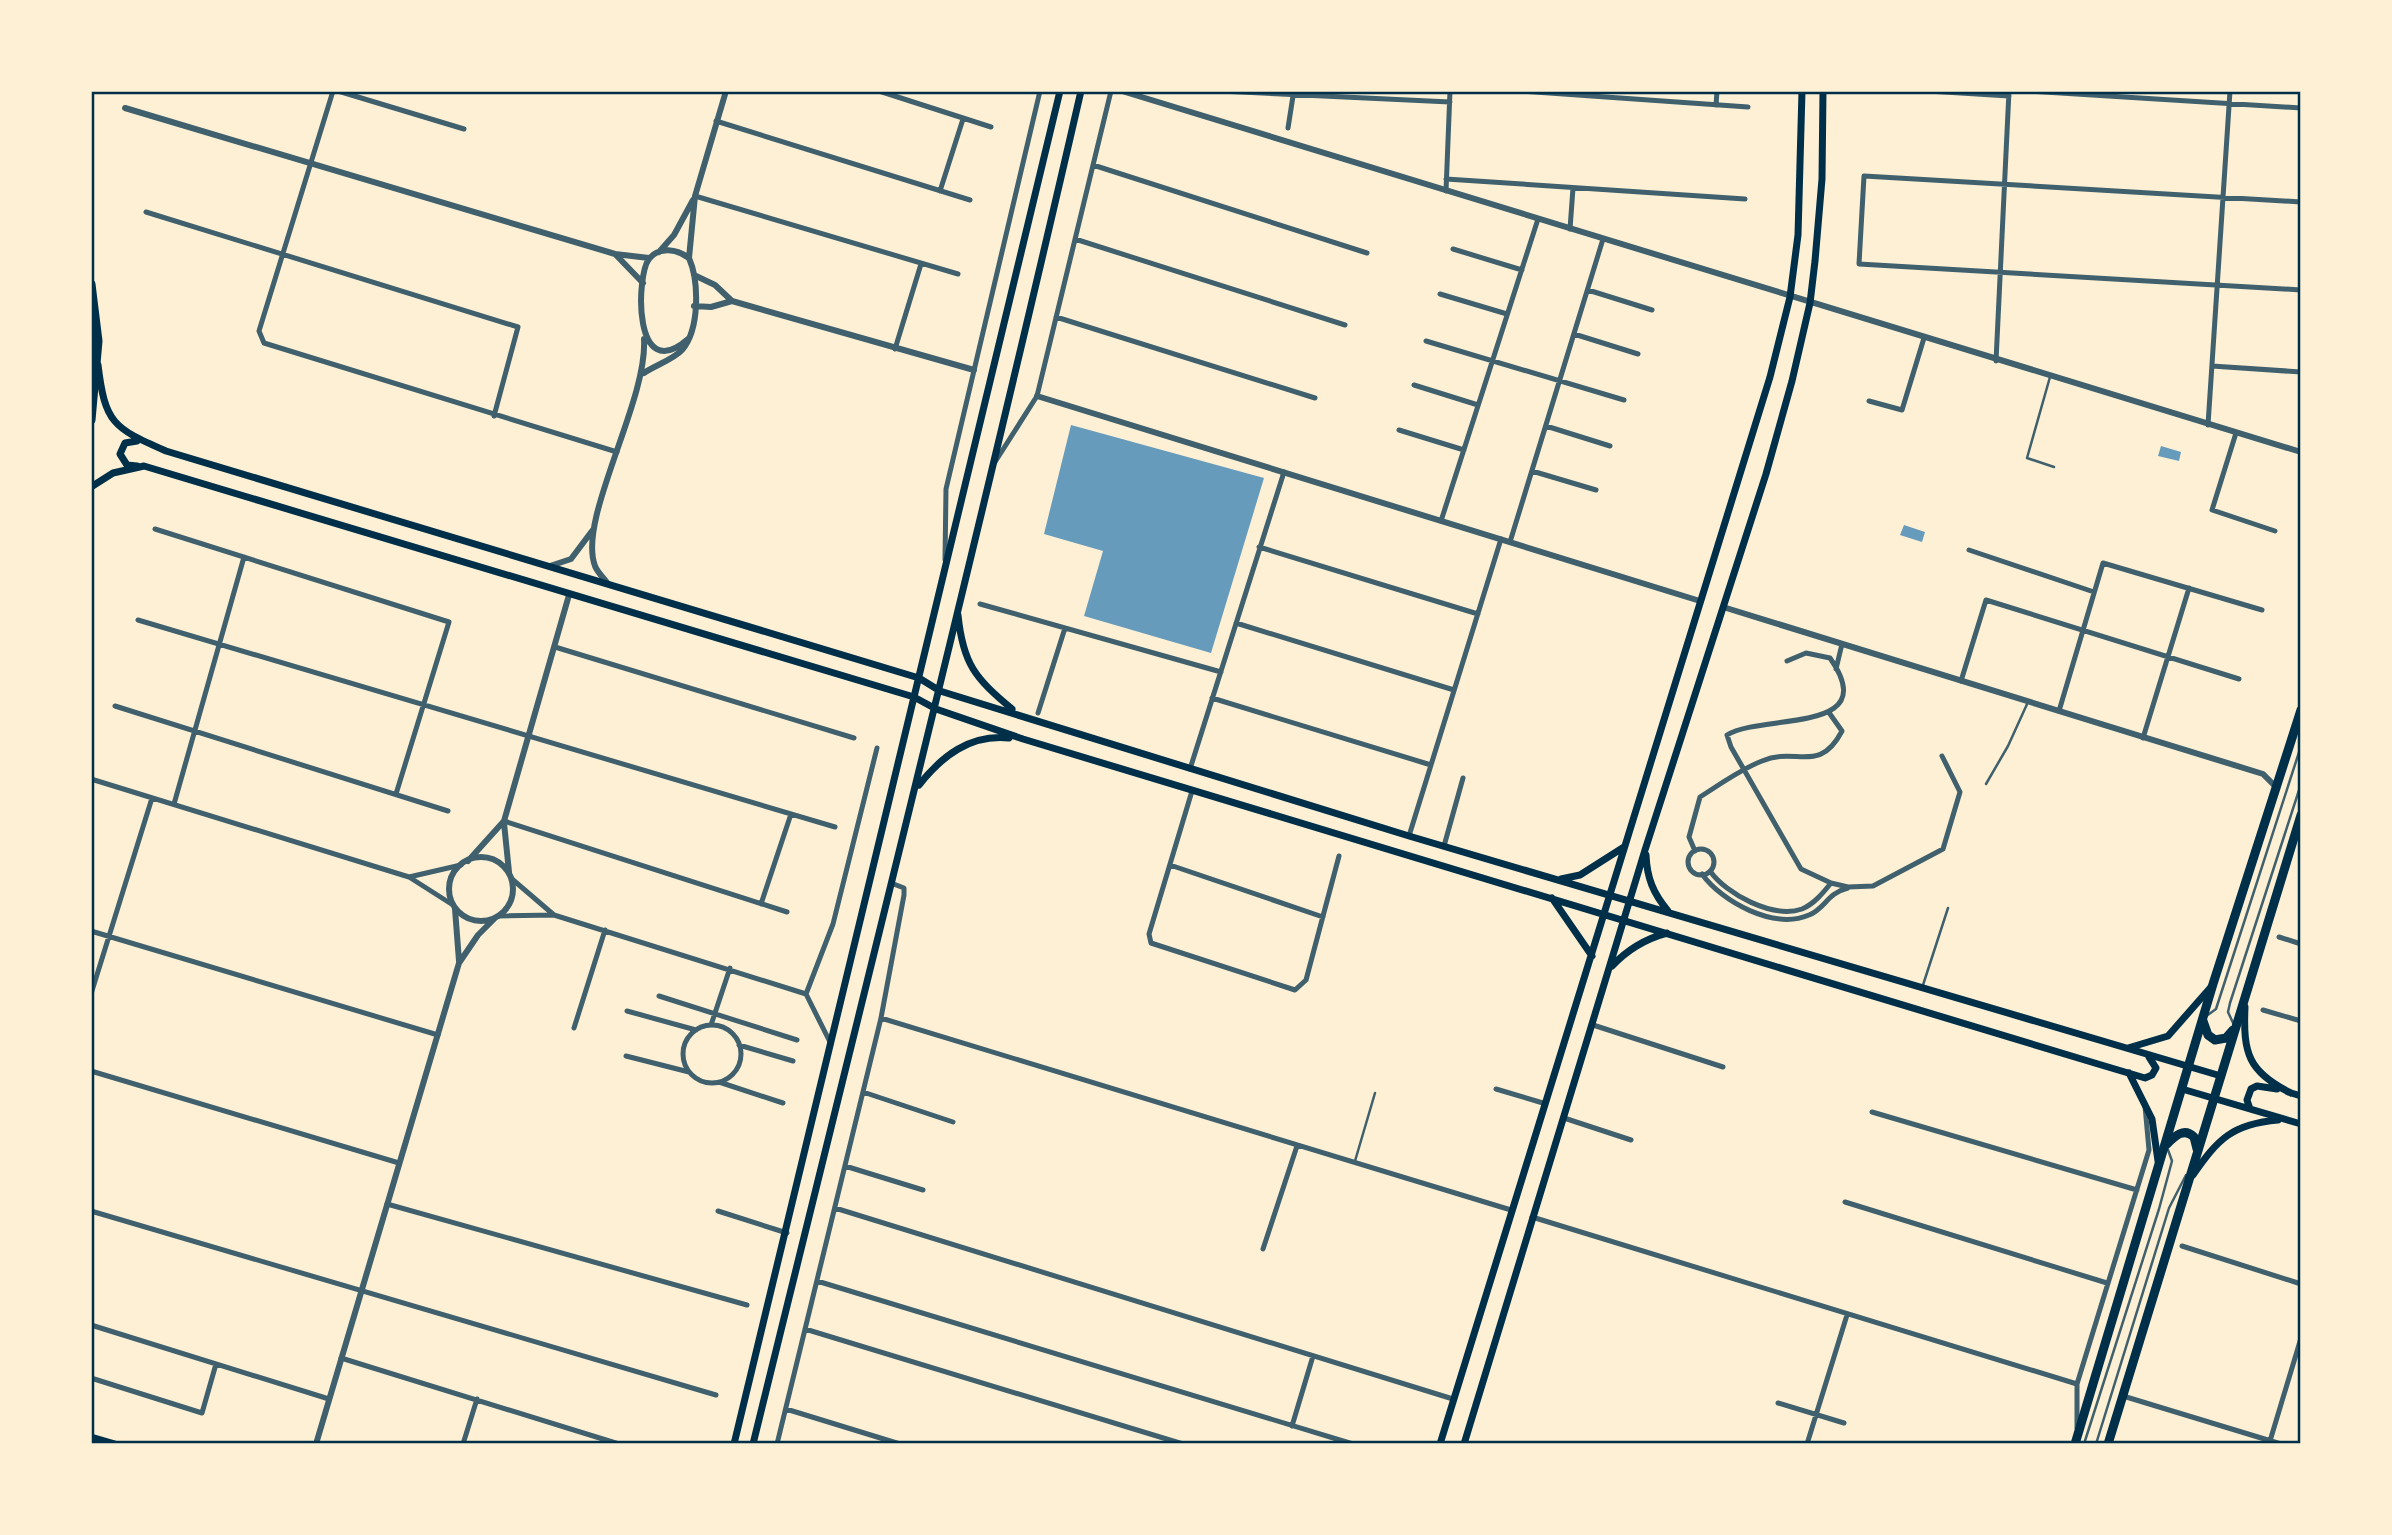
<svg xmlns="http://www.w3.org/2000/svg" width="2392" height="1535" viewBox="0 0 2392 1535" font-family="Bitter,serif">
	<rect width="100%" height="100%" fill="#fdf0d5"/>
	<path fill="#669bbc" d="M 1071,425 L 1264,478 L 1211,653 L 1084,616 L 1103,551 L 1044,534 Z
		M 2161,446 L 2181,452 L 2179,461 L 2158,456 Z
		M 1904,525 L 1925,532 L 1922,542 L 1900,535 Z"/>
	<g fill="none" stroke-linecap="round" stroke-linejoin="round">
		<path stroke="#3f606c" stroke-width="2.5" d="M 2050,377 L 2027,458 L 2054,467
			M 1986,784 L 2008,746 L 2028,702
			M 1923,985 L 1948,908
			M 2205,1017 L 2216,1009 L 2301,746
			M 2234,1025 L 2228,1012 L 2230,1003 L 2301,784
			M 1355,1161 L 1375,1093
			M 2084,1444 L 2159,1209 L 2172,1161 L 2167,1147
			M 2096,1444 L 2169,1208 L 2186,1175"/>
		<path stroke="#3f606c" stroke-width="5" d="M 333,91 L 259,331 L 264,343 L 617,452
			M 338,91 L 464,129
			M 879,91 L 991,127
			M 1220,91 L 1450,102
			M 1522,91 L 1748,107
			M 1928,91 L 2009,96
			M 2028,91 L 2301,108
			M 1716,105 L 1717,91
			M 716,121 L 970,200
			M 1288,128 L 1293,96
			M 1093,165 L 1367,253
			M 1446,179 L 1745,199
			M 940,191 L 963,119
			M 1446,191 L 1450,91
			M 695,196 L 958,274
			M 2301,202 L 1864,176 L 1859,264 L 2301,290
			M 146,212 L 518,327 L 494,416
			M 1570,229 L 1573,188
			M 1075,239 L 1345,325
			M 1453,249 L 1522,270
			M 1588,290 L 1652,310
			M 1440,294 L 1507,314
			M 1056,317 L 1315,398
			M 1574,334 L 1638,354
			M 1426,341 L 1624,400
			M 895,349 L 921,264
			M 1996,361 L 2009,91
			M 2212,366 L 2301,372
			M 1414,385 L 1478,405
			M 1869,401 L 1902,410 L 1924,338
			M 2208,425 L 2230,91
			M 1546,426 L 1610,446
			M 1399,430 L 1464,450
			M 2236,433 L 2212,510 L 2275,531
			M 995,462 L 1037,396 L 1111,91
			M 1532,471 L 1596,490
			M 1441,521 L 1538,219
			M 155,529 L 449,622 L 396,794
			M 1510,542 L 1603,239
			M 1259,547 L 1478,614
			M 1969,550 L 2094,592
			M 945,560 L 946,489 L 1040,91
			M 980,604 L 1221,672
			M 138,620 L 835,827
			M 1236,623 L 1454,690
			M 555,647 L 854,738
			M 1787,661 L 1806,653 L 1830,658 C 1884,735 1762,713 1727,735 L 1731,747 L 1801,869 L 1831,883 L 1848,887 L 1873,886 L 1943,849 L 1960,792 L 1942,756
			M 1836,669 L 1842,644
			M 1961,681 L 1986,600 L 2239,679
			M 1212,698 L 1431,765
			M 115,706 L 448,811
			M 2059,711 L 2103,563 L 2262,610
			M 1038,713 L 1065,628
			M 2143,738 L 2189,588
			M 1190,769 L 1284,472
			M 91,779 L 409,877 L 453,905
			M 1192,791 L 1149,934 L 1151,943 L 1295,990 L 1306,980 L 1339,856
			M 174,804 L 244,557
			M 504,821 L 787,912
			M 1409,836 L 1501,539
			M 1444,846 L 1463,778
			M1688 862a13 13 0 1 1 26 0a13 13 0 1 1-26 0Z
			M 1695,851 L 1689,837 L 1700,797 C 1719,785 1741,769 1762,761 C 1796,746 1819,775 1842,731 L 1830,714
			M 1170,865 L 1323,917
			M 1710,871 C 1726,894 1773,919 1802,909 C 1814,904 1823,893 1831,883
			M 1702,874 C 1722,902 1774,930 1809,915 C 1825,909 1827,893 1848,888
			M 409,877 L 461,865
			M 512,879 L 554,915
			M 761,904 L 791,814
			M 498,916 L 554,915 L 806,994
			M 91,931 L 438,1035
			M 2279,937 L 2301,944
			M 91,994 L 152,798
			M 659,996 L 797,1040
			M 2263,1010 L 2301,1021
			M 627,1011 L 696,1030
			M 881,1018 L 1511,1210
			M 711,1025 L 730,968
			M 1593,1025 L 1723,1067
			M683 1054a29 29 0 1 1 58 0a29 29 0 1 1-58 0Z
			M 574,1028 L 605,930
			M 831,1044 L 806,994 L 833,924 L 877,748
			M 739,1045 L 793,1061
			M 626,1056 L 689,1072
			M 91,1071 L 399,1163
			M 719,1082 L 783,1103
			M 1496,1089 L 1543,1103
			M 863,1092 L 953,1122
			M 1872,1112 L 2137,1190
			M 1564,1118 L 1631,1140
			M 845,1166 L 923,1190
			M 1845,1202 L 2107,1283
			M 387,1204 L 747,1305
			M 835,1208 L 1453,1399
			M 91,1211 L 716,1395
			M 718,1211 L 787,1233
			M 1532,1217 L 2077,1384
			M 2182,1246 L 2301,1284
			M 1263,1249 L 1297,1146
			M 817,1281 L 1353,1444
			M 91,1325 L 329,1399
			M 805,1329 L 1183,1444
			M 341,1358 L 619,1444
			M 91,1378 L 202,1413 L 216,1364
			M 2123,1396 L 2281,1444
			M 1778,1403 L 1844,1423
			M 786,1409 L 900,1444
			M 1292,1426 L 1313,1356
			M 2077,1428 L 2077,1384 L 2149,1150 L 2145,1106
			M 2270,1441 L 2301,1338
			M 463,1444 L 477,1399
			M 777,1444 L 881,1018 L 904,895 L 904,888 L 891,883
			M 1807,1444 L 1847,1315"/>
		<path stroke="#3f606c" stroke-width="6" d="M 1122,91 L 2301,452
			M 125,108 L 615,254 L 649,258
			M 659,252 L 674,235 L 693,200
			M 616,255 L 643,283
			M 689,258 L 695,196 L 726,91
			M 694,275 L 715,285 L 732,301 L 974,370
			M 694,306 L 711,307 L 732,301
			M 644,373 C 654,366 674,359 682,350 C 700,329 699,281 689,258 C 677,249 659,246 649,259 C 636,276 633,387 688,339
			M 1037,396 L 1700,601
			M 550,566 L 571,559 L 592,531
			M 608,584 C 604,578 597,572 595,566 C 577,519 648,401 644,339
			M 1723,607 L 2263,774 L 2277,788
			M 504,823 L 509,872
			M449 889a32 32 0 1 1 64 0a32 32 0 1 1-64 0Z
			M 468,861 L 504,821 L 569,595
			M 455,909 L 459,961
			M 316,1444 L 459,963 L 478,935 L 495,918"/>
		<path stroke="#003049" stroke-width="7" d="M 98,365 C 105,423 113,428 166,451 L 919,678 L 940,691 L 1409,836 L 2221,1076
			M 137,441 L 125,443 L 120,454 L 127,465 L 137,466
			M 91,487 L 113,473 L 144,466 L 914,697 L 936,709 L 1023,739 L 2098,1064 L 2145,1078 L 2152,1075 L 2156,1068 L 2149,1057
			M 958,615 C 963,664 975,678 1012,709
			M 919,785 C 942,756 970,734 1009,738
			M 1646,855 C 1647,878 1653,893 1668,911
			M 1561,879 L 1580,875 L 1624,847
			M 1552,898 L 1592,956
			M 1612,966 C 1628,949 1645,939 1667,933
			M 2245,1007 C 2243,1053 2248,1072 2291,1093
			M 2128,1048 L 2168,1036 L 2211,987
			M 2129,1073 L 2152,1119 L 2158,1161
			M 2182,1089 L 2301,1124
			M 2288,1092 L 2301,1096
			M 2250,1109 L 2247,1100 L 2251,1089 L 2257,1086 L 2277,1089
			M 2193,1175 C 2218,1139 2232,1124 2278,1120
			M 91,1437 L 115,1444
			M 734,1444 L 1060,91
			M 753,1444 C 864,993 977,543 1081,91
			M 1440,1444 L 1770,377 L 1790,297 L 1798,235 L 1802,91
			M 1464,1444 L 1645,850 L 1766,474 L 1792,381 L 1810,303 L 1815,261 L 1822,179 L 1823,91"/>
		<path stroke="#003049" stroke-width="9" d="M 91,284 L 98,341 L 91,420
			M 2203,1021 L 2208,1035 L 2215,1040 L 2226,1038 L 2233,1030
			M 2167,1144 C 2175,1136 2184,1127 2194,1137 L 2197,1149
			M 2075,1444 L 2213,984 L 2301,710
			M 2108,1444 L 2301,815"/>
	</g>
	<rect width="2392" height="1535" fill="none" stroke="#fdf0d5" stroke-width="186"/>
	<rect x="93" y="93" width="2206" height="1349" fill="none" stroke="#003049" stroke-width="2.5"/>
</svg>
